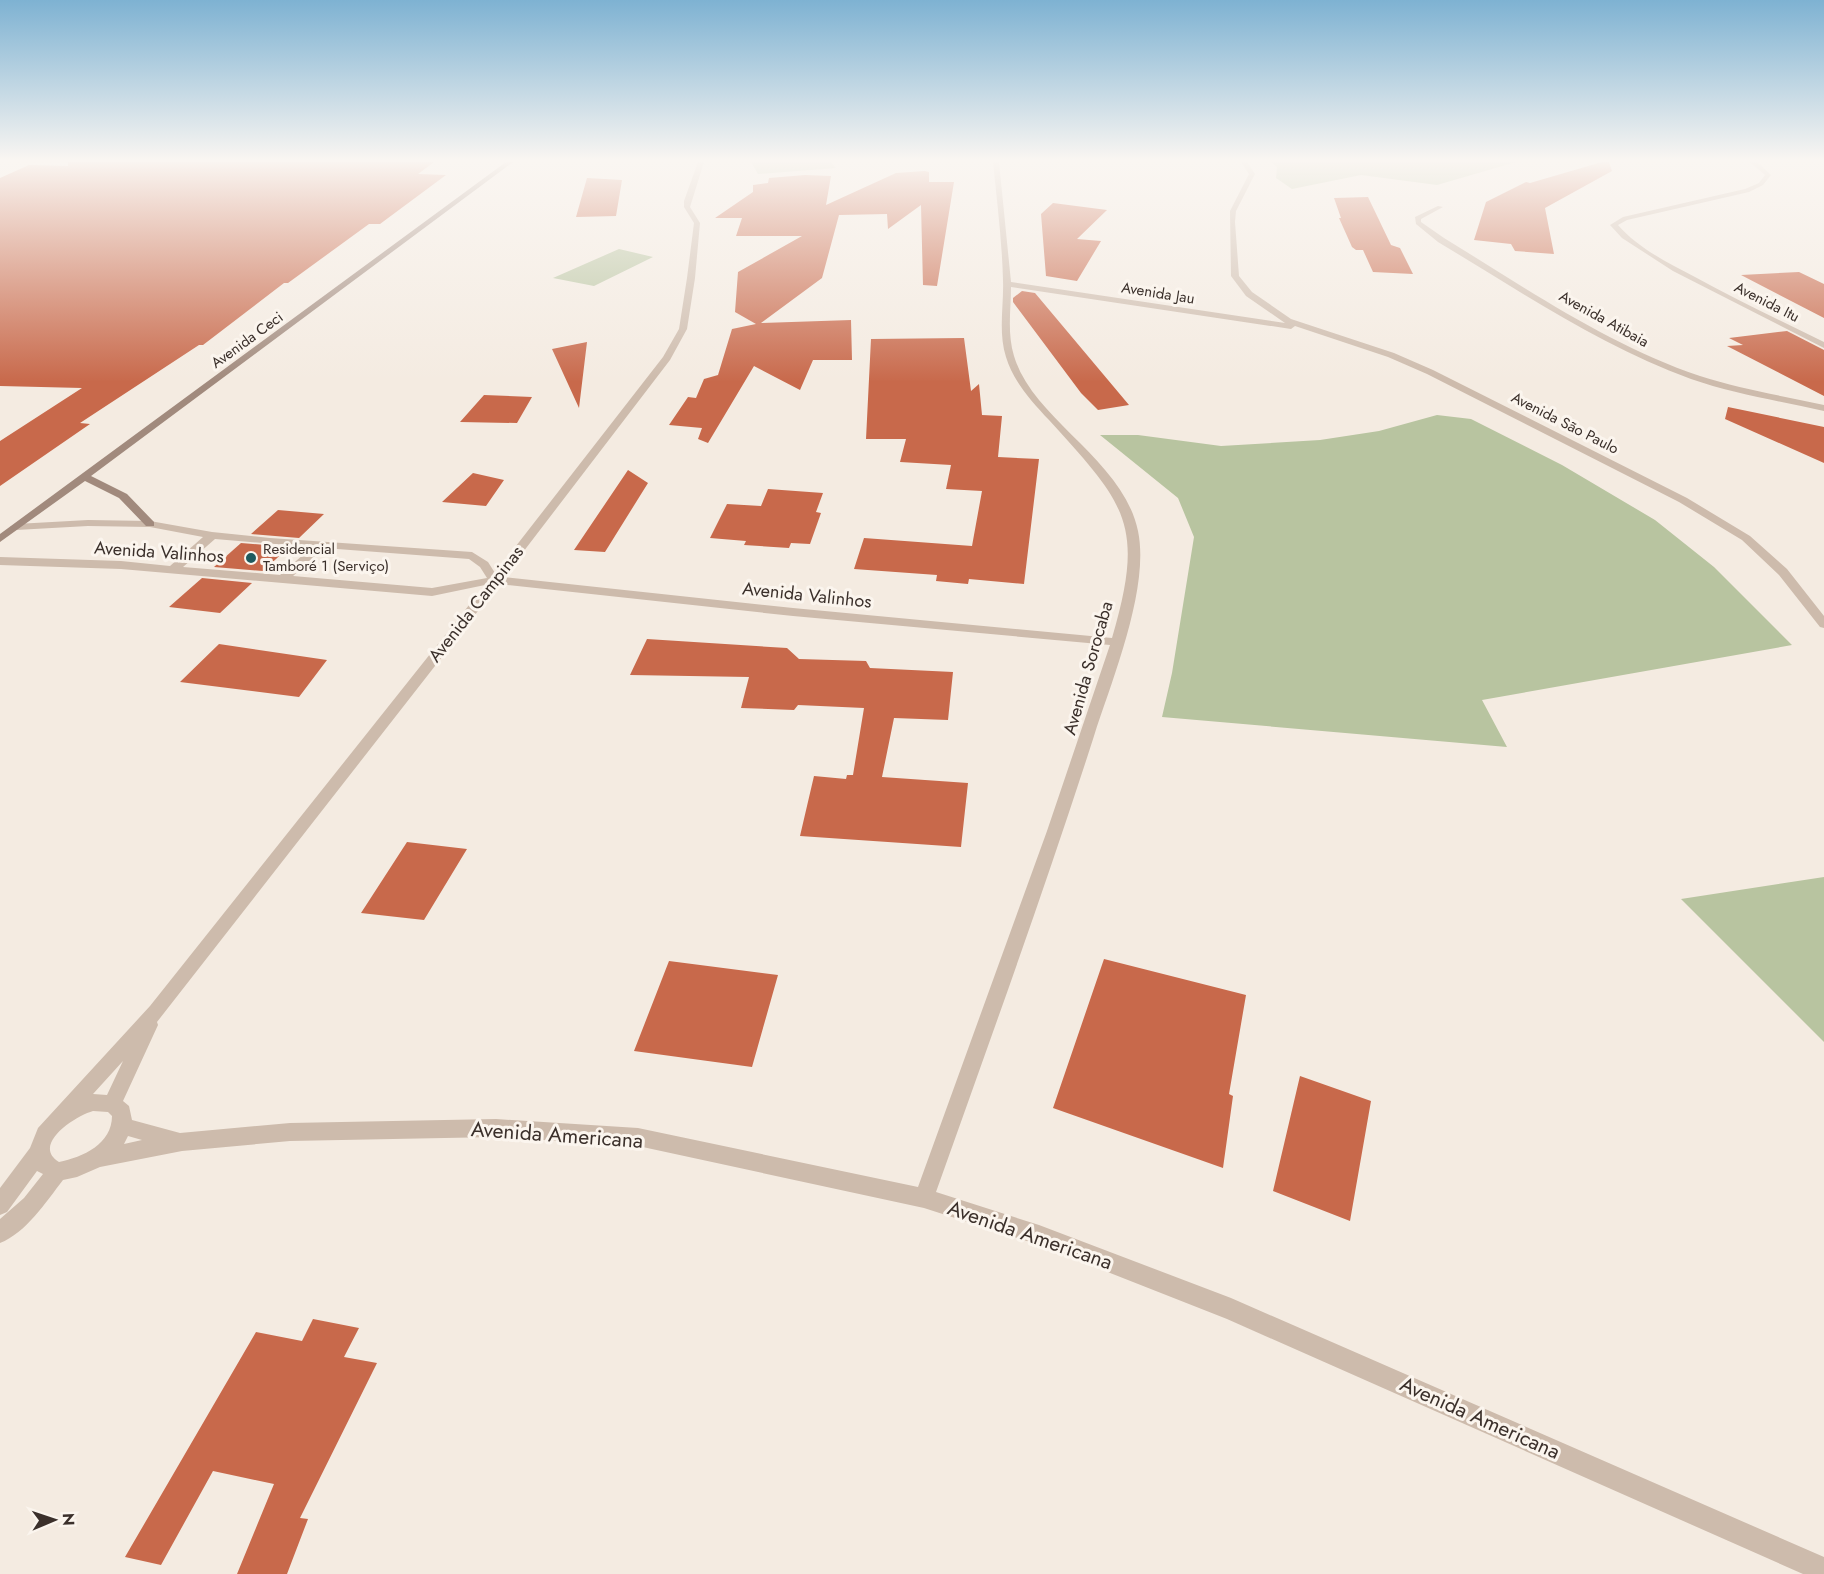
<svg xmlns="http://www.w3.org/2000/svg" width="1824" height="1574" viewBox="0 0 1824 1574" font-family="Jost,sans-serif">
	<rect width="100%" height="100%" fill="#f4ebe1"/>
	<path fill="#b8c4a0" d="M 751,162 L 831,162 L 836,168 L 758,174 Z
		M 1271,162 L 1516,162 L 1437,185 L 1361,175 L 1292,189 L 1276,178 L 1277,167 Z
		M 619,249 L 653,257 L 594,286 L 553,278 Z
		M 1437,415 L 1471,419 L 1562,465 L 1655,520 L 1714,567 L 1792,645 L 1482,700 L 1507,747 L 1162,717 L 1172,673 L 1194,537 L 1178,498 L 1100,435 L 1138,435 L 1221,446 L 1320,440 L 1379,431 Z
		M 1824,877 L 1824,1042 L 1681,899 Z"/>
	<path fill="#c8694b" d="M 68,162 L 434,162 L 418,174 L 446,175 L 380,224 L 369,224 L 288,283 L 284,283 L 203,345 L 199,345 L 80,423 L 90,424 L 0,486 L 0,441 L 82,388 L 0,386 L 0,178 L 29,165 L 68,166 Z
		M 1602,162 L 1609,162 L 1612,171 L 1545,208 L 1554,254 L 1515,251 L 1511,244 L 1474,240 L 1486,202 L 1526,182 L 1530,183 Z
		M 925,171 L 929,172 L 929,182 L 954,182 L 937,286 L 923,285 L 921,205 L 888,229 L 887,214 L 839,215 L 822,278 L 761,323 L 851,320 L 852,360 L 813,360 L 800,390 L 754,366 L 708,443 L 698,439 L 702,428 L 669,425 L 688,397 L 696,398 L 704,379 L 718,375 L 732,329 L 756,324 L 735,312 L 738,272 L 802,236 L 736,236 L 742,218 L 715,218 L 753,192 L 753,185 L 768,183 L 769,178 L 805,175 L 831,176 L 826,205 L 896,173 Z
		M 587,178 L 622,180 L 616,216 L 576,217 Z
		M 1368,197 L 1391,245 L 1400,248 L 1413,274 L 1373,272 L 1363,250 L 1356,250 L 1352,247 L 1339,218 L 1341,218 L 1334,198 Z
		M 1053,203 L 1107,210 L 1077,239 L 1101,241 L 1077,281 L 1046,276 L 1041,214 Z
		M 1799,272 L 1824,284 L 1824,318 L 1741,275 Z
		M 1022,291 L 1035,293 L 1129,405 L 1098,410 L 1081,393 L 1013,302 L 1013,298 Z
		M 1787,331 L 1824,350 L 1824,396 L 1727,346 L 1743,345 L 1729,338 Z
		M 964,338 L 971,391 L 979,384 L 982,415 L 1002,416 L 998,457 L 1039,459 L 1024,584 L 969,579 L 968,584 L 936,581 L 937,575 L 854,569 L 864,538 L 972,546 L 982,491 L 946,489 L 951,465 L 900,462 L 906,439 L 866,439 L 871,339 Z
		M 587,342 L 579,408 L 552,349 Z
		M 484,395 L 532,397 L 517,423 L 460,422 Z
		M 1728,407 L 1824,427 L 1824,463 L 1725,419 Z
		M 628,470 L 648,483 L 605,552 L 574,550 Z
		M 473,473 L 504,480 L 486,506 L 442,502 Z
		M 768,489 L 823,493 L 816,512 L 821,513 L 810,544 L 791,543 L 789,548 L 744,545 L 746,541 L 710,538 L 727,504 L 761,506 Z
		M 278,510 L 324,514 L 299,538 L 251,534 Z
		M 241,543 L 289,547 L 263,571 L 214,567 Z
		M 202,578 L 252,583 L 220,613 L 169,607 Z
		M 647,639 L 787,648 L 799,659 L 866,661 L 870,668 L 953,672 L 948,720 L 894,718 L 882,777 L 968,783 L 961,847 L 800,836 L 814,776 L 846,779 L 847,775 L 853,775 L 864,708 L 798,705 L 794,710 L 741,708 L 749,677 L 630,675 Z
		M 219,644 L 327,660 L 299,697 L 180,682 Z
		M 407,842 L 467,849 L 424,920 L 361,913 Z
		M 1104,959 L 1246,995 L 1229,1094 L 1233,1096 L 1223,1168 L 1053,1108 Z
		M 669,961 L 778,975 L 752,1067 L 634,1051 Z
		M 1300,1076 L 1371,1101 L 1350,1221 L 1273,1191 Z
		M 313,1319 L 359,1328 L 344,1357 L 377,1363 L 300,1518 L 308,1519 L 287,1574 L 237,1574 L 274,1484 L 213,1471 L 161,1565 L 125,1557 L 256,1332 L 302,1341 Z"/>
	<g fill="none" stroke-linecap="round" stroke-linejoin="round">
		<path fill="#cdbbac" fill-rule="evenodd" d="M 698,162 L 704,162 L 690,207 L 700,223 L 695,278 L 687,329 L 670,360 L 504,577 L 793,608 L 1112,638 C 1146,523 1125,504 1049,420 C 1032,402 1013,381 1006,357 C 998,332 1004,305 1003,280 C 1002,241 997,201 993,162 L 999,162 L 1011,282 L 1285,323 L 1246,296 L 1231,276 L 1230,211 L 1249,174 L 1241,162 L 1247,162 L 1255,174 L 1236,211 L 1235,222 L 1239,276 L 1252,292 L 1291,319 L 1394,353 L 1433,370 L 1687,498 L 1750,536 L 1787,569 L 1824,616 L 1824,628 L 1820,627 L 1779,575 L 1742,540 L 1679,502 L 1427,374 L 1388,357 L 1295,326 L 1291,329 L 1011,287 C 1011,310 1007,333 1014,356 C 1033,420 1123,459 1138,531 C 1150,588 1112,680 1094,736 C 1045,889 990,1040 936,1192 L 1039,1225 L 1231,1298 L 1824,1557 L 1824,1574 L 1803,1574 L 1227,1319 L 1039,1245 L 924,1208 L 638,1146 L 496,1137 L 290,1141 L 182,1151 L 100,1167 L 77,1177 L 63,1180 C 46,1202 26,1233 0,1243 L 0,1219 L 24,1198 L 43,1174 L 37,1171 L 7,1212 L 0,1215 L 0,1188 L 30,1148 L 38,1128 L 150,1006 L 485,585 L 432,596 L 121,569 L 0,565 L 0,557 L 121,561 L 170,566 L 203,537 L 150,527 L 88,526 L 16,530 L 10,527 L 16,524 L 88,520 L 150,521 L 212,532 L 270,538 L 472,552 L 488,562 L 495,573 L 663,357 L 679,329 L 687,278 L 694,223 L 684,207 L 684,201 ZM 215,539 L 312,547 L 280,575 L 183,567 ZM 324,548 L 469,559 L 480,567 L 487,578 L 432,588 L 293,576 ZM 499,584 L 793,616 L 1110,645 L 1047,831 L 918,1187 L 638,1128 L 496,1119 L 290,1123 L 180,1133 L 132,1120 L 129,1106 L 123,1101 L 158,1025 L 157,1022 ZM 123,1061 L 107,1095 L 93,1094 ZM 93,1111 L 108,1112 L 112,1116 C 112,1144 83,1157 59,1162 C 31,1145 75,1116 93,1111 ZM 128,1136 L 142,1140 L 124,1144 Z
			M 1750,162 L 1757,162 L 1771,175 L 1763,185 L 1749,192 L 1627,220 L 1618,225 C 1638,248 1668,263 1695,277 C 1737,300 1781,321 1824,342 L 1824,348 L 1673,271 L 1622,238 L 1610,225 L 1623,217 L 1745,189 L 1759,183 L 1765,175 Z
			M 1438,206 L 1443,207 L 1421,219 L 1421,222 L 1444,238 C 1526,288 1608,345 1700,376 C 1740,389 1783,396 1824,405 L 1824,411 C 1780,401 1734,394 1691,379 C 1600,346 1520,291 1438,242 L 1416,224 L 1415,217 Z"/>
		<path fill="#a18a7d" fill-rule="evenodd" d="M 506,162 L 513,162 L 91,476 L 127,494 L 154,522 L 154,526 L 146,526 L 119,498 L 85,481 L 0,542 L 0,534 Z"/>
	</g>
	<linearGradient id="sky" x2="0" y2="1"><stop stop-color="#7eb2d2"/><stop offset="0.42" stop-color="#faf6f2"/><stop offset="1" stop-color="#faf6f2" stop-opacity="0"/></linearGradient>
	<rect width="1824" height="382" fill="url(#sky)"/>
	<circle fill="#1f5a5e" stroke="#fbf5ee" stroke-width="2" cx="251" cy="558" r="6"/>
	<g text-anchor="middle" stroke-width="6" stroke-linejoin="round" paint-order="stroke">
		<g font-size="15" fill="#3b302b" stroke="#fbf5ee">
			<text transform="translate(1158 293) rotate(9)" y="5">Avenida Jau</text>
			<text transform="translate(1767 302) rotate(27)" y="5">Avenida Itu</text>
			<text transform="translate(1604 319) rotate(29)" y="5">Avenida Atibaia</text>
			<text transform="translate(247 340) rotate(-36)" y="5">Avenida Ceci</text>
			<text transform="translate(1565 423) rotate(27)" y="5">Avenida São Paulo</text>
		</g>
		<g font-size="15" fill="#3b302b" stroke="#fbf5ee" text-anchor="start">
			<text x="263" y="554">Residencial<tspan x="263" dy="17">Tamboré 1 (Serviço)</tspan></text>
		</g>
		<g font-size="18" fill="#3b302b" stroke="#fbf5ee">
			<text transform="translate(159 552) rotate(4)" y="6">Avenida Valinhos</text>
			<text transform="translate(807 595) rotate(6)" y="6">Avenida Valinhos</text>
			<text transform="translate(476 604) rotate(-52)" y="6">Avenida Campinas</text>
			<text transform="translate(1088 668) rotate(-74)" y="6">Avenida Sorocaba</text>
		</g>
		<g font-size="21" fill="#3b302b" stroke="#fbf5ee">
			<text transform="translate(557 1135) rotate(4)" y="7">Avenida Americana</text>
			<text transform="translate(1030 1235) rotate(19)" y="7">Avenida Americana</text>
			<text transform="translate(1480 1418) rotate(24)" y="7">Avenida Americana</text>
		</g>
	</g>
	<g transform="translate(54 1520) rotate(88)" stroke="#fbf5ee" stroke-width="4.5" paint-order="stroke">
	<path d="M0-4.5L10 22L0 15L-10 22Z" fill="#3b302b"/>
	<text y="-9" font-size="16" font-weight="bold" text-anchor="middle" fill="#3b302b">N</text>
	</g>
</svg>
